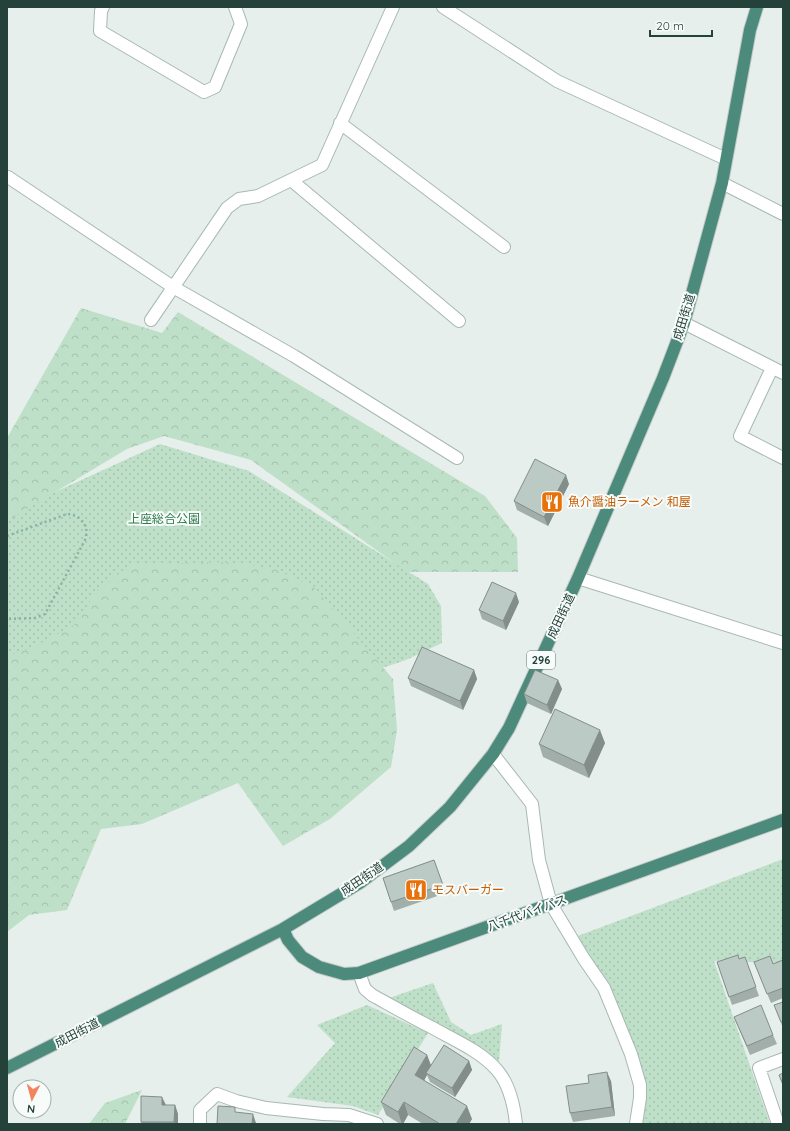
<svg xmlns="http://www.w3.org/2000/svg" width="790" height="1131" viewBox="0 0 790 1131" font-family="Quicksand,'Noto Sans JP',sans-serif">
	<defs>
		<pattern id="grass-dots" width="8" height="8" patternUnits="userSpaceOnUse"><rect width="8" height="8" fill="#bfe0c8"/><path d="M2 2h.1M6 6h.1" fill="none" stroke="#a4c1ad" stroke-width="1.8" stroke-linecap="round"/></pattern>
		<pattern id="forest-crowns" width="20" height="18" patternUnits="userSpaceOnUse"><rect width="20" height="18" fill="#bfe0c8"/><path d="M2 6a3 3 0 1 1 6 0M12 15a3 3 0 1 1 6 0" fill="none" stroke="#a4c1ad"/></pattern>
	</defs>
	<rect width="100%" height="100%" fill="#e6efeb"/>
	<path fill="url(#grass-dots)" d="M 160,444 L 249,471 L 428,584 L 441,606 L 442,643 L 406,660 L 364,674 L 7,688 L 7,514 Z
		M 783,859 L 783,963 L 714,961 L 770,1124 L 641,1124 L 645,1099 L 610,987 L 575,937 Z
		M 433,983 L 451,1022 L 471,1035 L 502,1024 L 499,1062 L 479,1047 L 459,1035 L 424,1018 L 389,998 Z
		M 367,1005 L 428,1033 L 378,1115 L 353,1106 L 287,1097 L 335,1043 L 317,1025 Z"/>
	<path fill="url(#forest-crowns)" d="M 81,308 L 162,333 L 178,312 L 485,496 L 517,538 L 518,572 L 407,572 L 251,460 L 164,436 L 127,449 L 7,521 L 7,438 Z
		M 223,562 L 272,568 L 313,586 L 393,679 L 397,730 L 391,767 L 330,819 L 283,846 L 238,783 L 142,824 L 101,829 L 67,910 L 29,915 L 7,932 L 7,656 L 34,647 L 74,625 L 99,588 L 131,565 Z
		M 142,1090 L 125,1124 L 89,1124 L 105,1103 Z"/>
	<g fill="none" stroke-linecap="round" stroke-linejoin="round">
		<g stroke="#a8b8b2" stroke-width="14">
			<path id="minor" d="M 103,7 L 101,11 L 100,31 L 204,92 L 215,87 L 241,24 L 235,7
				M 443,7 L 557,81 L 726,159
				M 340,123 L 504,247
				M 8,177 L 173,287 L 294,356 L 457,458
				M 291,180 L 459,321
				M 722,183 L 783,214
				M 151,320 L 227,208 L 239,199 L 258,196 L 322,165 L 393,7
				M 684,323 L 783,373
				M 772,368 L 740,436 L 783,458
				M 578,578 L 783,643
				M 493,754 L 532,804 L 539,860 L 551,904 L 584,959 L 604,988 L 631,1054 L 640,1085 L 640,1098 L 636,1124
				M 359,973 L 365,989 L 372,995 C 392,1006 411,1017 431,1027 C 452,1039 481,1051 497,1070 C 510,1085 514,1105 516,1124
				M 200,1124 L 200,1110 L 217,1094 L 236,1101 L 266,1108 L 323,1114 L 349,1115 L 377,1124
				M 778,1124 L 759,1068 L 783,1059"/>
		</g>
		<g stroke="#c2cac8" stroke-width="14">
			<path id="trunk" d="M 283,929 L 288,940 L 302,957 L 319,967 L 344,974 L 359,973 L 783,820
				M 7,1068 L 283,929 L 361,882 L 409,846 L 450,807 L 493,754 L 509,728 L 578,578 L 663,378 L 684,323 L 722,183 L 750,30 L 757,7"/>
		</g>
		<path stroke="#86b3a5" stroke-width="2.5" stroke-dasharray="2 3" stroke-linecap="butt" d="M 7,536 L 67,514 C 82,515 91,528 84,542 L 45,614 L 35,618 L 7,619"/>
		<use href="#minor" stroke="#fff" stroke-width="12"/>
		<use href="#trunk" stroke="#4c8a7c" stroke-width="12"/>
	</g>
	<path fill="#a1aea9" d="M 569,484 L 548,526 L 517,510 L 514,501 Z
		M 519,602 L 506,630 L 482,619 L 479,610 Z
		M 474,670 L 477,679 L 463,710 L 411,686 L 408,678 Z
		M 558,680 L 562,689 L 551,714 L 527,703 L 524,694 Z
		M 605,743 L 589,778 L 543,757 L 539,744 Z
		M 434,860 L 446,893 L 394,911 L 383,878 Z
		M 745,957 L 759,996 L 732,1005 L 717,962 L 739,959 Z
		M 783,960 L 783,998 L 771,1003 L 754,962 L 773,964 Z
		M 783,1002 L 783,1028 L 774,1005 Z
		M 734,1017 L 773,1035 L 777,1044 L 750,1055 Z
		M 427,1055 L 431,1066 L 469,1061 L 472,1070 L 455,1097 L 430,1082 L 427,1075 L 424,1080 L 472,1119 L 469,1124 L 423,1124 L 408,1115 L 403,1124 L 400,1124 L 386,1115 L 381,1102 Z
		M 611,1081 L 615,1116 L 573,1122 L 570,1113 Z
		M 165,1105 L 175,1105 L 178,1114 L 178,1124 L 142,1124 L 141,1122 Z"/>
	<path fill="#838d89" d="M 566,475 L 569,484 L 548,526 L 544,517 Z
		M 516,593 L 519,602 L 506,630 L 503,621 Z
		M 474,670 L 477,679 L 463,710 L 460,701 Z
		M 558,680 L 562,689 L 551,714 L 547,705 Z
		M 600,730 L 605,743 L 589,778 L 584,765 Z
		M 427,1055 L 432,1068 L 426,1073 L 427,1075 L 420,1088 L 415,1075 Z
		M 469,1061 L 472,1070 L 455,1097 L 452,1088 Z
		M 607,1072 L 611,1081 L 615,1116 L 612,1107 Z
		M 162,1097 L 166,1105 L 162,1105 Z
		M 404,1102 L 408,1115 L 403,1124 L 402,1124 L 398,1112 Z
		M 175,1105 L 178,1114 L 178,1124 L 175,1124 L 174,1122 Z
		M 467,1106 L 472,1119 L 469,1124 L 456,1124 Z
		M 253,1114 L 256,1123 L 256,1124 L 252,1124 Z"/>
	<path fill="#bbcac4" stroke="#838d89" d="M 535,459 L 566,475 L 544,517 L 514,501 Z
		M 492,582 L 516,593 L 503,621 L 479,610 Z
		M 422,647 L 474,670 L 460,701 L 408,678 Z
		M 535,670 L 558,680 L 547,705 L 524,694 Z
		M 555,709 L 600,730 L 584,765 L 539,744 Z
		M 434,860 L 443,885 L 391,902 L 383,878 Z
		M 738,955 L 739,959 L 745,957 L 756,987 L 729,997 L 717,962 Z
		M 770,956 L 773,964 L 783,960 L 783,988 L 767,994 L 754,962 Z
		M 783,1002 L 783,1022 L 781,1022 L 774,1005 Z
		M 761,1005 L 773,1035 L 747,1046 L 734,1017 Z
		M 444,1045 L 469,1061 L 452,1088 L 426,1073 Z
		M 414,1047 L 427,1055 L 415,1075 L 467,1106 L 456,1124 L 440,1124 L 404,1102 L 398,1112 L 381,1102 Z
		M 607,1072 L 612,1107 L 570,1113 L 566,1086 L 589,1083 L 588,1075 Z
		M 783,1073 L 783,1085 L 779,1075 Z
		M 141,1096 L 162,1097 L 162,1105 L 175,1105 L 174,1122 L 141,1122 Z
		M 218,1106 L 235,1107 L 235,1112 L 253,1114 L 252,1124 L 217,1124 Z"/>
	<defs>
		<g id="restaurant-square" transform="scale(1.15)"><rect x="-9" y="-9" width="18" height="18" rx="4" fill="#e8710a" stroke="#f7fbf9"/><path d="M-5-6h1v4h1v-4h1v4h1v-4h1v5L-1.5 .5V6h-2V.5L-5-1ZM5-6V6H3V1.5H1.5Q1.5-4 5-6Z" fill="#fff"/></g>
	</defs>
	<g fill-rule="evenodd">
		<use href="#restaurant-square" x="552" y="502"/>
		<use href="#restaurant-square" x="416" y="890"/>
	</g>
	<g text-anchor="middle" stroke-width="4" stroke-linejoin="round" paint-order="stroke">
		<rect fill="#f7fbf9" stroke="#637a73" stroke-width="1" x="527" y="651" width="28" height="18" rx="3"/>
		<g font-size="11" font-weight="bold" fill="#24423a">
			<text x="541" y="664">296</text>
		</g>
		<g font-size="12" fill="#24423a" stroke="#f7fbf9">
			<text transform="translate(684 317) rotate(-73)" y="4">成田街道</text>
			<text transform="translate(561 616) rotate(-65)" y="4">成田街道</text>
			<text transform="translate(362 879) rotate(-34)" y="4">成田街道</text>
			<text transform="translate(527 913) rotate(-20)" y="4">八千代バイパス</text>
			<text transform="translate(77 1033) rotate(-27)" y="4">成田街道</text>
		</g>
		<g font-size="12" fill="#c56008" stroke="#f7fbf9" text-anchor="start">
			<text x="568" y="506">魚介醤油ラーメン 和屋</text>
			<text x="432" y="894">モスバーガー</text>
		</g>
		<g font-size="12" fill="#2d7a4b" stroke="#f7fbf9">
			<text x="164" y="523">上座総合公園</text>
		</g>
	</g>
	<rect width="790" height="1131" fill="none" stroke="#24423a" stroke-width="16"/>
	<g transform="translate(32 1099) rotate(186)"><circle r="19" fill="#f7fbf9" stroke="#a3b1ad"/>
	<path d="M0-3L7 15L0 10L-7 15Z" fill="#f4845f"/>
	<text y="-6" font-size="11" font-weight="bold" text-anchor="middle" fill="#24423a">N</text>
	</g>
	<path d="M650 30v6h62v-6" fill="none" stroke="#24423a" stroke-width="2"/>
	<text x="656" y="30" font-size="12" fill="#24423a" stroke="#f7fbf9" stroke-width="3" paint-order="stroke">20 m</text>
</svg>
